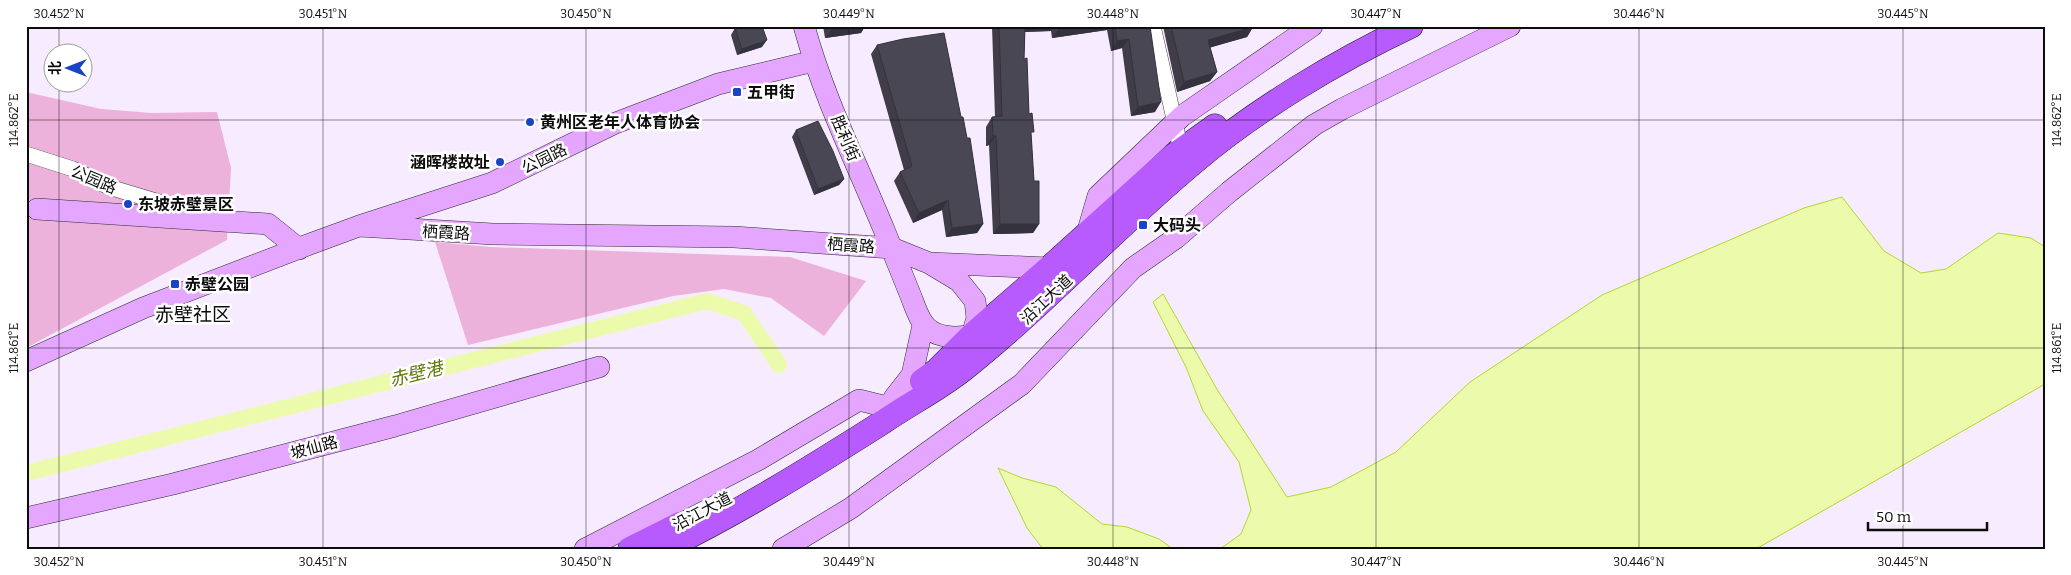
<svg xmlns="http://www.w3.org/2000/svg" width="2071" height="575" viewBox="0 0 2071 575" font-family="Bitter,'Noto Sans SC',serif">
	<rect width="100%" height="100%" fill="#f7ebff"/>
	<path fill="#ecb2db" d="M 26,92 L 101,109 L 152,113 L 217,112 L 231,168 L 227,240 L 26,348 Z
		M 435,242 L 491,247 L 790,257 L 866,281 L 824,336 L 771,298 L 724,289 L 673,296 L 468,345 Z"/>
	<path fill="#ecfbab" stroke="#b4d72d" d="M 1842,197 L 1884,251 L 1921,273 L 1946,269 L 1998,233 L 2031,238 L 2045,247 L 2045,384 L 1756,549 L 1220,549 L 1241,534 L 1251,510 L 1239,462 L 1203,411 L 1186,367 L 1153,302 L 1163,294 L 1218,391 L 1287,497 L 1331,487 L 1396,452 L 1470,382 L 1602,295 L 1804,208 Z
		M 998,468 L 1022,478 L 1056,487 L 1102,524 L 1127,527 L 1159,539 L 1173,549 L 1043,549 L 1027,528 Z"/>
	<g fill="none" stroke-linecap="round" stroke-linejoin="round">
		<path stroke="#ecfbab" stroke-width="16" d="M 26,473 L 707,301 L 744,313 L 779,365"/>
		<g stroke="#3f3f3f" stroke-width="16">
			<path id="street" d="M 1153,26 L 1181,150
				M 26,154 L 73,169 L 109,187 L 159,202 L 183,216"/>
		</g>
		<g stroke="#2e2e2e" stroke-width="22">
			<path id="secondary" d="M 37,209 L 268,224 L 299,249
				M 359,226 L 493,234 L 734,237 L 892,248 L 929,263 L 959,281 L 975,301 L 977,318 L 972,335 C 956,339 933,338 923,323 C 918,316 915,307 912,299 C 903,277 894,254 885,232 C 857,164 823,96 804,26
				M 1087,234 L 1098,196 L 1182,116 L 1312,26
				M 930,263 L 1049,268
				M 26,361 L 143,308 L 310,244 L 359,226 L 492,183 L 613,124 L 718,84 L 814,61
				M 894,398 L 912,375 L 923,325
				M 26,518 L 173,484 L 395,426 L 599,367
				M 585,549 L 758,460 L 859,400 L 883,406
				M 783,549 L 851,508 L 1022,384 L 1133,268 L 1176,238 L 1229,192 L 1314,125 L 1342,109 L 1510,26"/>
		</g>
		<g stroke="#1d1d1d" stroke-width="25">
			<path id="primary" d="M 922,381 L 936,371 L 972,335 L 1049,268 L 1173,156 L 1215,126
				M 630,549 L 680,524
				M 664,549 C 740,512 812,467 883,422 C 909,404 939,389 964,369 C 1044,305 1114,229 1193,163 C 1255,110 1337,61 1411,26"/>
		</g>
		<use href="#street" stroke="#fff" stroke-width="15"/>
		<use href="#secondary" stroke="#e4a6ff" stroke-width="21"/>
		<use href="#primary" stroke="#b75bff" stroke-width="24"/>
	</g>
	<path fill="#403d49" d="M 823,26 L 877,26 L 864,28 L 861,33 L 825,38 Z
		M 986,26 L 1150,26 L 1155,112 L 1131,116 L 1122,48 L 1111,51 L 1107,30 L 1052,38 L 1051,31 L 1025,32 L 1024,59 L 1031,135 L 1034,181 L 1039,224 L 1033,233 L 993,234 L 989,145 L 986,146 L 986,127 L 992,117 L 995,117 L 992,26 L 986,28 Z
		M 1163,26 L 1253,26 L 1253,27 L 1247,37 L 1210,47 L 1217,72 L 1210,81 L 1177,92 Z
		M 735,28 L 762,47 L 737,55 L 731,35 Z
		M 877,45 L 983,224 L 977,233 L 946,237 L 942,210 L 913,223 L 894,181 L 900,172 L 904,170 L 871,54 Z
		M 796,130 L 844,179 L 839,185 L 814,195 L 792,137 Z"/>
	<path fill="#34323c" d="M 849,26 L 877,26 L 864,28 L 861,33 L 825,38 L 832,29 Z
		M 1022,26 L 1054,26 L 1051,31 L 1018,32 Z
		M 1076,26 L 1110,26 L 1107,30 L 1052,38 L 1059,29 Z
		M 1253,27 L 1247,37 L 1202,50 L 1208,40 Z
		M 1129,39 L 1122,48 L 1111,51 L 1117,41 Z
		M 767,40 L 762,47 L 737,55 L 742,49 Z
		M 1217,72 L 1210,81 L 1177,92 L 1184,82 Z
		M 1161,102 L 1155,112 L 1131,116 L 1138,107 Z
		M 993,136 L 996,136 L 989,145 L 986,146 Z
		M 844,179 L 839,185 L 814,195 L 818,189 Z
		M 948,200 L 942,210 L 913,223 L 919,213 Z
		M 983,224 L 977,233 L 946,237 L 952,228 Z
		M 1000,224 L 1039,224 L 1033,233 L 993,234 Z"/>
	<path fill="#4a4755" stroke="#34323c" d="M 743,26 L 762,26 L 767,40 L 742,49 L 735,28 Z
		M 831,26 L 849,26 L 832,29 Z
		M 999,26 L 1025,26 L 1024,59 L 1027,58 L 1029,114 L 1032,113 L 1034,132 L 1031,132 L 1034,181 L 1039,181 L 1039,224 L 1000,224 L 996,136 L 993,136 L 992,117 L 1002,116 Z
		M 1058,26 L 1076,26 L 1059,29 Z
		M 1115,26 L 1150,26 L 1161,102 L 1138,107 L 1129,39 L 1117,41 Z
		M 1171,26 L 1253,26 L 1253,27 L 1208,40 L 1217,72 L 1184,82 Z
		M 944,33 L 961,117 L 963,117 L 967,138 L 970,138 L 983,224 L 952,228 L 948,200 L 919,213 L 900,172 L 912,166 L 877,45 L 903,39 Z
		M 818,121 L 833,151 L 844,179 L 818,189 L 796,130 Z"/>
	<path fill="none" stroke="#0c0c0c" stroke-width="1" stroke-opacity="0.45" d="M 59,26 L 59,52M 323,26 L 323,549M 586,26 L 586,549M 849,26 L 849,549M 1113,26 L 1113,549M 1376,26 L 1376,549M 1639,26 L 1639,549M 1903,26 L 1903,549M 59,82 L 59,549M 26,120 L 2045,120M 26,348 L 2045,348"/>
	<g fill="#1a43c5" stroke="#fff" stroke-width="2">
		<rect x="732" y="87" width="10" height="10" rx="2.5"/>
		<circle cx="530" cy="122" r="5"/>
		<circle cx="500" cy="162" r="5"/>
		<circle cx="128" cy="204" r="5"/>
		<rect x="1138" y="220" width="10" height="10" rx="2.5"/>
		<rect x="170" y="279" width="10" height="10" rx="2.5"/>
	</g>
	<g text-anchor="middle" stroke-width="5" stroke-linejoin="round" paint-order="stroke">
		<g font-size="16" font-weight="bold" fill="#0c0c0c" stroke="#fff" text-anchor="start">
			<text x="747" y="98">五甲街</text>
			<text x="540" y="128">黄州区老年人体育协会</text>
			<text x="490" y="168" text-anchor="end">涵晖楼故址</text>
			<text x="138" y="210">东坡赤壁景区</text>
			<text x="1153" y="231">大码头</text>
			<text x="185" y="290">赤壁公园</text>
		</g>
		<g font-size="16" fill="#0c0c0c" stroke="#fff">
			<text transform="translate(846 138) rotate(67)" y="6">胜利街</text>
			<text transform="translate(544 158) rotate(-26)" y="6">公园路</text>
			<text transform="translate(94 179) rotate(23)" y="6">公园路</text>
			<text transform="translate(446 232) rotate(3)" y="6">栖霞路</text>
			<text transform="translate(851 245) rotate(4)" y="6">栖霞路</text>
			<text transform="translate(1046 299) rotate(-43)" y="6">沿江大道</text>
			<text transform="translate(314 447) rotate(-15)" y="6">坡仙路</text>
			<text transform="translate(702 511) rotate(-28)" y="6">沿江大道</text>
		</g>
		<g font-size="18" font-style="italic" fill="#5f790e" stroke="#fff">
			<text transform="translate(416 374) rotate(-14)" y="6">赤壁港</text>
		</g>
		<g font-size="19" fill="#0c0c0c" stroke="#fff">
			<text x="193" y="321">赤壁社区</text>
		</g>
	</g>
	<rect width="2071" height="575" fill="none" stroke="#ffffff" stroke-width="55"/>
	<g transform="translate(68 68) rotate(270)"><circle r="24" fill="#ffffff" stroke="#9e9e9e"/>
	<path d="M0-4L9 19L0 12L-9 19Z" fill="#1a43c5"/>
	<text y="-8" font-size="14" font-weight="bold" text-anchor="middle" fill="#0c0c0c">北</text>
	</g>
	<path d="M1868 522v8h119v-8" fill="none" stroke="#0c0c0c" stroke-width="2.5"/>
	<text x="1876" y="522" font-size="15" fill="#0c0c0c" stroke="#ffffff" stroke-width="4" paint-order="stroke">50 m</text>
	<rect x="28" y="28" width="2016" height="520" fill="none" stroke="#0c0c0c" stroke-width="2"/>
	<g font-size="12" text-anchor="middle" fill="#0c0c0c">
		<text x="59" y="18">30.452°N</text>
		<text x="323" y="18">30.451°N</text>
		<text x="586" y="18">30.450°N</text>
		<text x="849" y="18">30.449°N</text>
		<text x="1113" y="18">30.448°N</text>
		<text x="1376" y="18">30.447°N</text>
		<text x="1639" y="18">30.446°N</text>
		<text x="1903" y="18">30.445°N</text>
		<text transform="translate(2057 120) rotate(-90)" y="4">114.862°E</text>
		<text transform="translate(14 120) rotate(-90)" y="4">114.862°E</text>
		<text transform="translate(2057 348) rotate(-90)" y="4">114.861°E</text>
		<text transform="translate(14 348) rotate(-90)" y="4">114.861°E</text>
		<text x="59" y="566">30.452°N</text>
		<text x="323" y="566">30.451°N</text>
		<text x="586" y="566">30.450°N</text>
		<text x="849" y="566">30.449°N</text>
		<text x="1113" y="566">30.448°N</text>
		<text x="1376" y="566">30.447°N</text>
		<text x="1639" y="566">30.446°N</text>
		<text x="1903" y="566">30.445°N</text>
	</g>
</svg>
